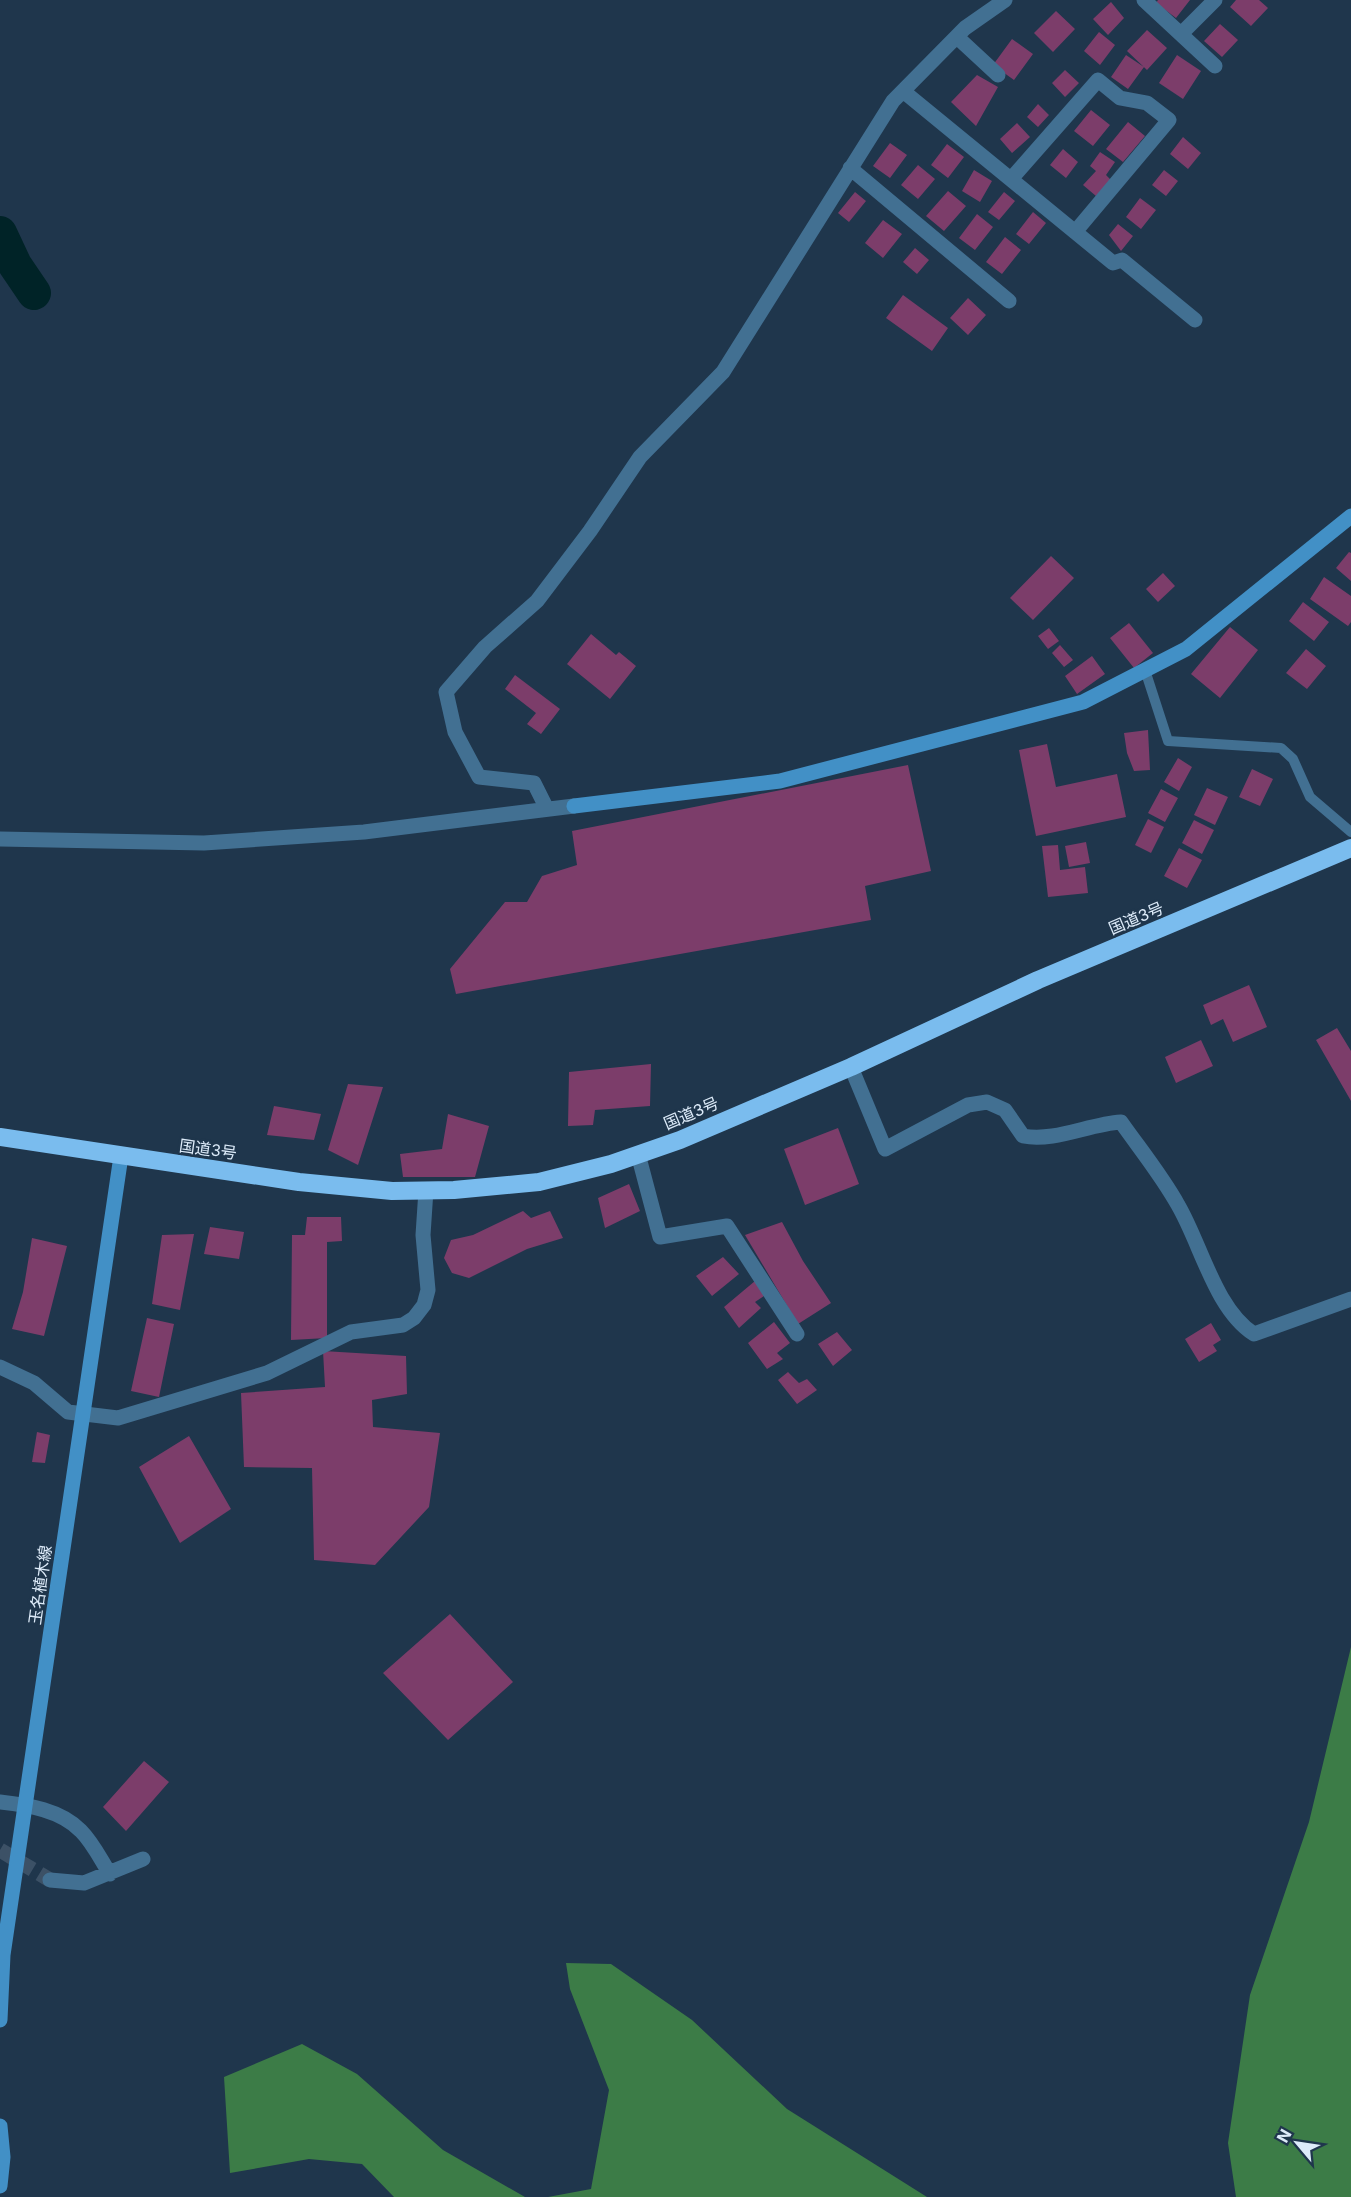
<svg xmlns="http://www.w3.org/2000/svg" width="1351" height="2197" viewBox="0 0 1351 2197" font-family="Inter,'Noto Sans JP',sans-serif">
	<rect width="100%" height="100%" fill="#1f364c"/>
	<path fill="#3c7c47" d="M 1351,1647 L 1351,2197 L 1236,2197 L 1228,2143 L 1250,1995 L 1309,1822 Z
		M 566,1963 L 611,1964 L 692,2020 L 787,2109 L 927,2197 L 548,2197 L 591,2189 L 609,2090 L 570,1989 Z
		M 302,2044 L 357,2074 L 443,2150 L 525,2197 L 394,2197 L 362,2164 L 309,2159 L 230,2173 L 224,2077 Z"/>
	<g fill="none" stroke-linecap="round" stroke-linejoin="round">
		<path stroke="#002327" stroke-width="34" d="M 0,233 L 15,265 L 34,293"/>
	</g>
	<path fill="#7c3d6a" d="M 1158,0 L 1190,0 L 1176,18 L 1156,3 Z
		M 1236,0 L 1259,0 L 1268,8 L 1251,26 L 1230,7 Z
		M 1111,2 L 1124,18 L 1108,35 L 1093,19 Z
		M 1056,11 L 1075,29 L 1053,52 L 1034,33 Z
		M 1220,24 L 1238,40 L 1222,57 L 1204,41 Z
		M 1147,30 L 1167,48 L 1147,70 L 1127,51 Z
		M 1099,32 L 1115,45 L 1100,65 L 1084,51 Z
		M 1012,39 L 1033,54 L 1014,80 L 993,65 Z
		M 1126,55 L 1144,67 L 1128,89 L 1111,77 Z
		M 1177,55 L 1201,71 L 1183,99 L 1159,83 Z
		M 1065,70 L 1079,83 L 1065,97 L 1052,83 Z
		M 977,75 L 998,87 L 976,126 L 951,102 Z
		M 1038,104 L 1049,115 L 1038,127 L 1027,117 Z
		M 1091,110 L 1110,125 L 1093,146 L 1074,131 Z
		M 1128,122 L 1145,136 L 1123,162 L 1106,149 Z
		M 1017,123 L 1030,137 L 1012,153 L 1000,139 Z
		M 1183,137 L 1201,153 L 1188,169 L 1170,154 Z
		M 890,143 L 907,155 L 890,178 L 873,166 Z
		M 947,144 L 964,157 L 948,178 L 931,165 Z
		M 1063,149 L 1078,162 L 1066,178 L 1050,165 Z
		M 1100,152 L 1115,162 L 1106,175 L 1111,180 L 1096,196 L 1083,185 L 1096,171 L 1090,166 Z
		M 918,165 L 935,179 L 918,199 L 901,185 Z
		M 974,170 L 992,181 L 980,202 L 962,191 Z
		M 1164,170 L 1178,181 L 1166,196 L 1152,185 Z
		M 948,191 L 966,206 L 944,231 L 926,216 Z
		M 855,192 L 866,201 L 849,222 L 838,213 Z
		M 1004,192 L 1015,201 L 999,220 L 988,212 Z
		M 1140,198 L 1156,210 L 1141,229 L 1126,217 Z
		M 1033,212 L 1046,223 L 1029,244 L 1016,234 Z
		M 977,214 L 993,227 L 975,250 L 959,238 Z
		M 883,220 L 902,234 L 883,258 L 865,243 Z
		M 1118,224 L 1133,236 L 1121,251 L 1109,235 Z
		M 1005,237 L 1021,250 L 1002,274 L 986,262 Z
		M 915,248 L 929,260 L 917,274 L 903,262 Z
		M 903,295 L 948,328 L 932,351 L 886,318 Z
		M 968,298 L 986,315 L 968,335 L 950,318 Z
		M 1349,552 L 1351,553 L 1351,581 L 1336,568 Z
		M 1051,556 L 1074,578 L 1033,620 L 1010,598 Z
		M 1163,573 L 1175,586 L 1158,602 L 1146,589 Z
		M 1324,577 L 1351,596 L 1351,622 L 1348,626 L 1310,599 Z
		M 1303,602 L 1329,622 L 1314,641 L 1289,621 Z
		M 1129,623 L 1153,653 L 1134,668 L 1110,638 Z
		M 1230,627 L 1258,650 L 1220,698 L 1191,674 Z
		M 1049,628 L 1059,641 L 1048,649 L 1038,636 Z
		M 591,634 L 616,655 L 619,652 L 636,666 L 610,699 L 567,664 Z
		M 1060,645 L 1073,660 L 1064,667 L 1052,653 Z
		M 1306,649 L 1326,666 L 1307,689 L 1286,673 Z
		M 1092,656 L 1105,674 L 1077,694 L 1065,676 Z
		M 515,675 L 560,709 L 541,734 L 527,724 L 536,713 L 505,689 Z
		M 1148,730 L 1150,770 L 1134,771 L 1127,753 L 1124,733 Z
		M 1047,744 L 1056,787 L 1117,774 L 1126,817 L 1036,836 L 1019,750 Z
		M 1178,758 L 1192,767 L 1179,791 L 1164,782 Z
		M 908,765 L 931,871 L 865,886 L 871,920 L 456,994 L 450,969 L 505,902 L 527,902 L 542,876 L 577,865 L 572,831 Z
		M 1252,769 L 1273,779 L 1260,806 L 1239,797 Z
		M 1207,788 L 1228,797 L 1215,825 L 1194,815 Z
		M 1161,789 L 1178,798 L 1165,822 L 1148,813 Z
		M 1148,819 L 1164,827 L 1151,853 L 1135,845 Z
		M 1194,820 L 1214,830 L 1202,854 L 1182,843 Z
		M 1086,842 L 1090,863 L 1069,867 L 1065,846 Z
		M 1058,845 L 1060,870 L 1085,867 L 1088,893 L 1048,897 L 1042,846 Z
		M 1179,848 L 1202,860 L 1187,888 L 1164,876 Z
		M 1249,985 L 1267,1027 L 1233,1042 L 1223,1019 L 1211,1025 L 1203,1005 Z
		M 1337,1028 L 1351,1051 L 1351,1101 L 1316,1040 Z
		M 1201,1040 L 1213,1066 L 1176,1083 L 1165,1057 Z
		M 651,1064 L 650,1106 L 595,1110 L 593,1125 L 568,1126 L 569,1072 Z
		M 348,1084 L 383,1087 L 358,1165 L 328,1150 Z
		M 274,1106 L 321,1114 L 314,1140 L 267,1135 Z
		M 448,1114 L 489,1126 L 475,1177 L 403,1177 L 400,1154 L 442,1149 Z
		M 838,1128 L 859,1184 L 805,1205 L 784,1149 Z
		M 629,1184 L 640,1211 L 605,1228 L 598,1198 Z
		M 523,1211 L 531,1218 L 550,1211 L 563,1238 L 527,1249 L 469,1278 L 452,1273 L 444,1258 L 451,1240 L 473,1235 Z
		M 307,1217 L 341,1217 L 342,1241 L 327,1242 L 327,1338 L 291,1340 L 292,1235 L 305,1235 Z
		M 782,1222 L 803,1261 L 831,1303 L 798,1324 L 745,1235 Z
		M 210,1227 L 244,1232 L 239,1259 L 204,1254 Z
		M 194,1234 L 180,1310 L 152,1304 L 162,1235 Z
		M 32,1238 L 67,1246 L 44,1336 L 12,1329 L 23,1292 Z
		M 723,1257 L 739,1274 L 712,1296 L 696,1276 Z
		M 755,1281 L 767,1294 L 755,1302 L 761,1308 L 739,1328 L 724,1307 Z
		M 147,1318 L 174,1324 L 159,1397 L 131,1391 Z
		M 774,1322 L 790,1343 L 777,1353 L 783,1359 L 767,1369 L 748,1343 Z
		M 1211,1323 L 1221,1340 L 1213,1345 L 1217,1351 L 1199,1362 L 1185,1339 Z
		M 837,1332 L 852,1350 L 833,1366 L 818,1344 Z
		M 323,1351 L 406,1356 L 407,1394 L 372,1400 L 373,1427 L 440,1433 L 429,1507 L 375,1565 L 314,1560 L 312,1468 L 244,1467 L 241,1393 L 325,1387 Z
		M 788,1372 L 799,1383 L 807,1379 L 817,1390 L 797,1404 L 778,1380 Z
		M 37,1432 L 50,1435 L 45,1463 L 32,1462 Z
		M 189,1436 L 231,1509 L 180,1543 L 139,1467 Z
		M 450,1614 L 513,1682 L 448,1740 L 383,1673 Z
		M 144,1761 L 169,1782 L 126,1831 L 103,1807 Z"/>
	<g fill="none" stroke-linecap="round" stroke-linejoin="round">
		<path stroke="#3c5166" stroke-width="15" stroke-dasharray="15 8" stroke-linecap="butt" d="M 0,1850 L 50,1880"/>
		<path stroke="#427092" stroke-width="10" d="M 1145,670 L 1168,741 L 1281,748 L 1293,759 L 1310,797 L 1351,832"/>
		<path stroke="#427092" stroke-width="15" d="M 1144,0 L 1215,66
			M 1181,34 L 1215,0
			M 957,37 L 998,75
			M 903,91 L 1113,263 L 1122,260 L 1195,320
			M 850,168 L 1009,301
			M 1011,179 L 1098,80 L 1120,98 L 1147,103 L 1169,120 L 1075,232
			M 547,809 L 534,783 L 479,777 L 455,732 L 446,692 L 485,647 L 537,601 L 590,531 L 640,457 L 723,372 L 893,101 L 965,28 L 1005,0
			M 0,839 L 204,843 L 364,832 L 574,806
			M 851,1067 L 885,1149 L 968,1105 L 987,1102 L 1005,1110 L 1023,1136 C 1055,1142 1089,1124 1121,1122 C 1140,1149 1162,1176 1178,1205 C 1201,1244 1215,1309 1254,1334 L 1351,1299
			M 638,1154 L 660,1237 L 727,1226 L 797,1334
			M 0,1367 L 34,1383 L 68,1412 L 118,1418 L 267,1373 L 351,1332 L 403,1325 L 414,1318 L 424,1305 L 428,1290 L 423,1235 L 426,1190
			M 0,1802 C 28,1805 61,1810 81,1831 C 93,1843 101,1860 110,1874
			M 50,1880 L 84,1883 L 143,1859"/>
		<path stroke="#4290c6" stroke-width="15" d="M 574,806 L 780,781 L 1083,702 L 1186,649 L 1351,516
			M 0,2020 L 3,1955 L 121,1156
			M 0,2126 L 3,2157 L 0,2186"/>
		<path stroke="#7abcee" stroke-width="18" d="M 0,1137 L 299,1182 L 392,1191 L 454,1190 L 539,1182 L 611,1164 L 680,1140 L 851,1067 L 1038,980 L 1351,848"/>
	</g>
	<g text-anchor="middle" stroke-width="5" stroke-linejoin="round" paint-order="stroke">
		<g font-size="16" fill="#ddebf9" stroke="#1f364c">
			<text transform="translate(1136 918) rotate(-23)" y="6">国道3号</text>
			<text transform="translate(691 1113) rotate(-23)" y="6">国道3号</text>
			<text transform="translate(208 1149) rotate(8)" y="6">国道3号</text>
			<text transform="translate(40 1585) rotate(-82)" y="6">玉名植木線</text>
		</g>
	</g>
	<g transform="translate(1297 2143) rotate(299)" stroke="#1f364c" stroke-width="4.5" paint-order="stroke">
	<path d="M0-4.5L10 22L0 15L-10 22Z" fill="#ddebf9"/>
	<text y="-9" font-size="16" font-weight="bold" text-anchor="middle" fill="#ddebf9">N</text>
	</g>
</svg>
